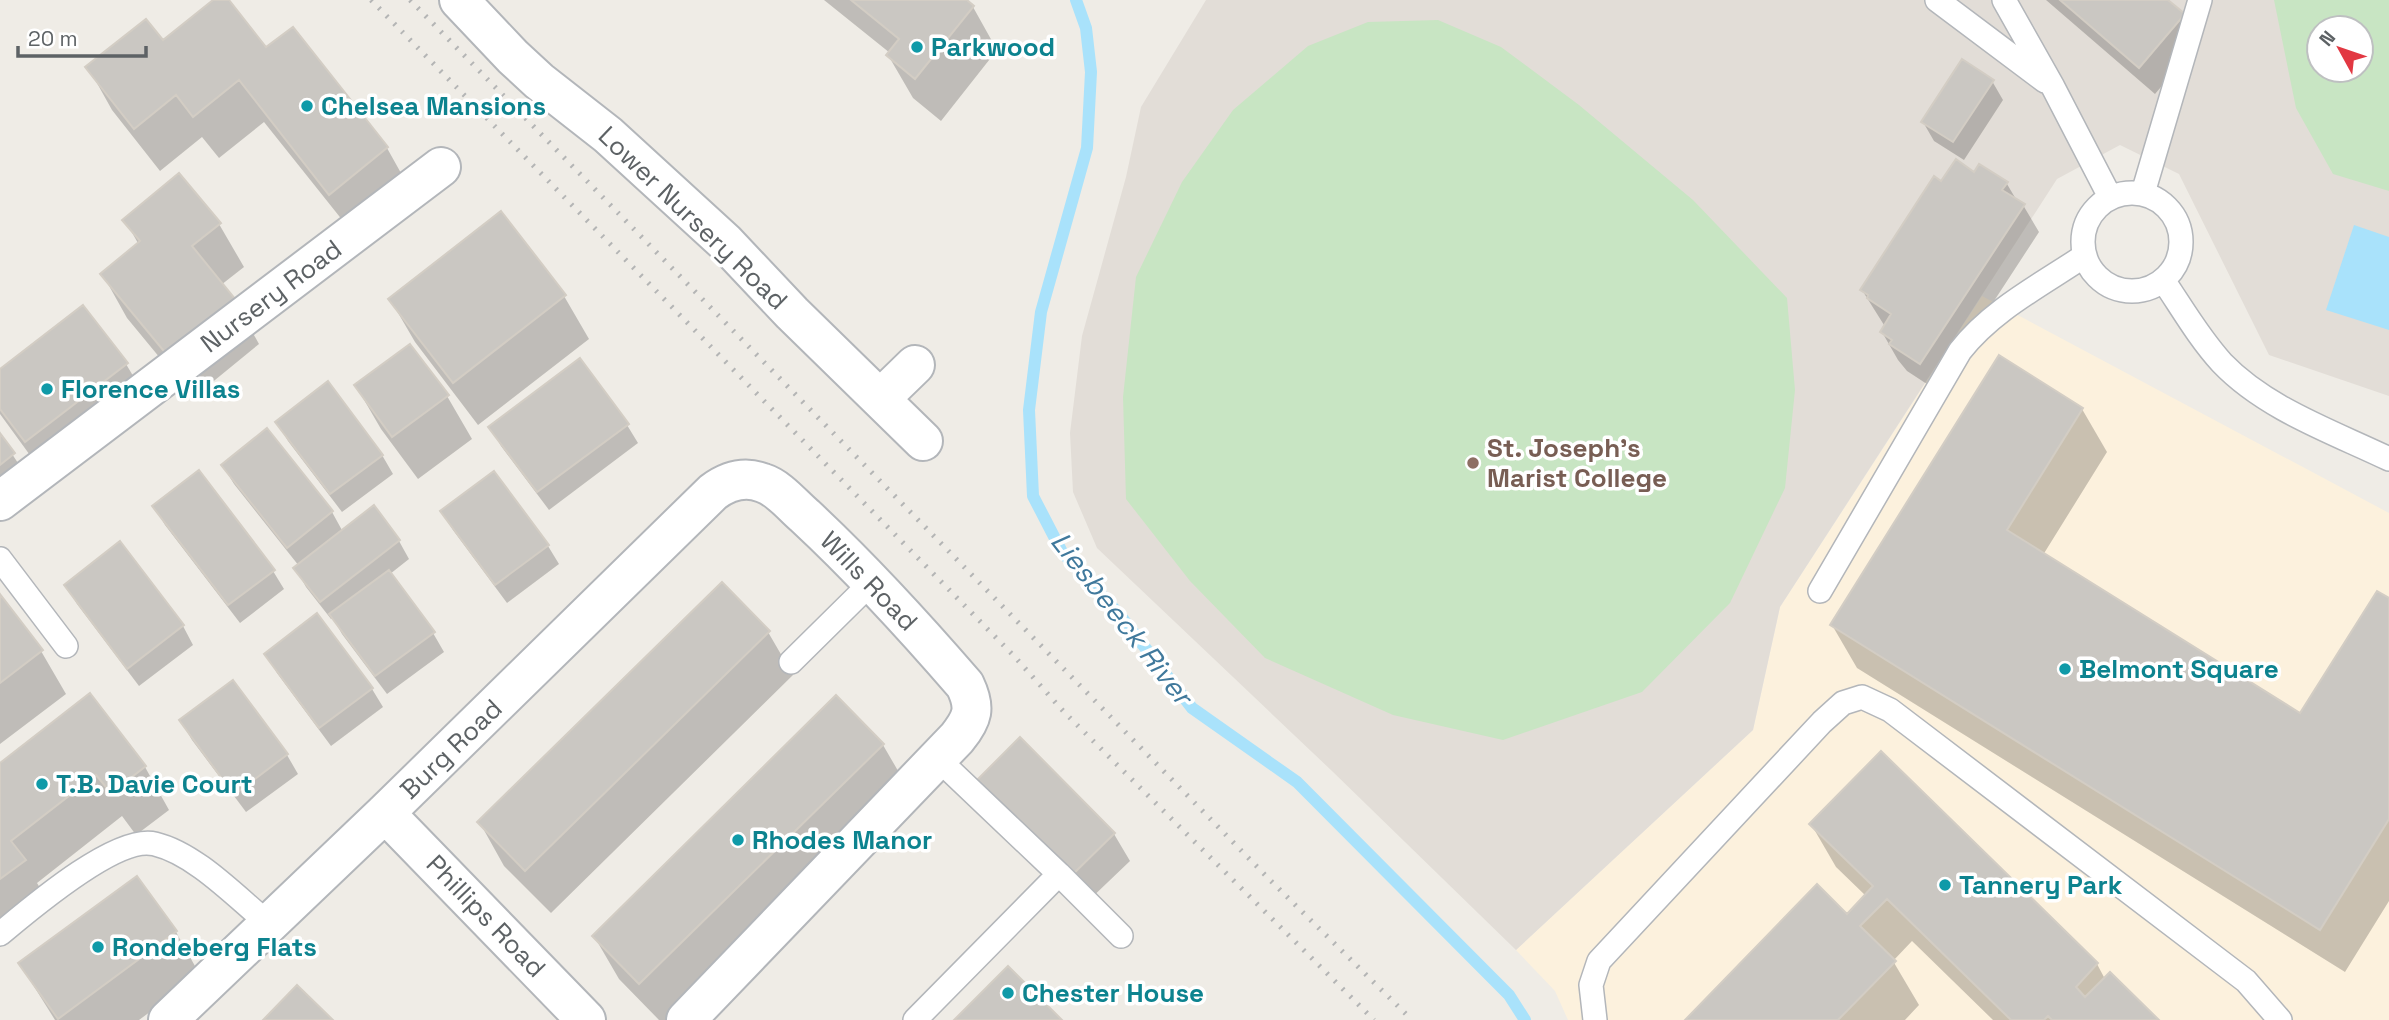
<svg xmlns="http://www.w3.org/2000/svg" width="2389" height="1020" viewBox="0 0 2389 1020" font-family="'Space Grotesk',sans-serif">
	<rect width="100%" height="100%" fill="#efece6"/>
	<path fill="#fcf1dd" d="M 1982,296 L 2389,513 L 2389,1020 L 1568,1020 L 1555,991 L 1516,950 L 1753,730 L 1780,607 Z"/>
	<path fill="#e2ddd7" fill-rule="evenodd" d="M 1206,0 L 2389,0 L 2389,396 L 2269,355 L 2179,174 L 2120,145 L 2057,179 L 1780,607 L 1753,730 L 1516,950 L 1332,771 L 1097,548 L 1073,492 L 1070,433 L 1082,336 L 1126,177 L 1141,107 ZM 2319,28 L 2361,28 L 2361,70 L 2319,70 Z"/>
	<path fill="#c8e5c3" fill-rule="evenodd" d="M 2274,0 L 2389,0 L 2389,191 L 2333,174 L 2296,108 ZM 2361,28 L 2361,70 L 2319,70 L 2319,28 Z
		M 1438,20 L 1501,47 L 1579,105 L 1693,200 L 1787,298 L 1795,390 L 1785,488 L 1730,603 L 1642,692 L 1503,740 L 1393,715 L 1265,658 L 1190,581 L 1126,499 L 1123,397 L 1136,277 L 1182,182 L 1233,110 L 1308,46 L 1368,22 Z"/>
	<path fill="#a9e2fb" d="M 2354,225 L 2389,237 L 2389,330 L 2326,310 Z"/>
	<path fill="#0003" d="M 216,0 L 227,0 L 266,50 L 292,29 L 387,148 L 411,191 L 355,236 L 264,122 L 219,158 L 202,137 L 160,171 L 112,110 L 88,67 L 162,43 Z
		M 824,0 L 964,0 L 973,7 L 997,50 L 941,121 L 913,98 L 888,55 L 890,53 Z
		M 2046,0 L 2166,0 L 2183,15 L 2199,42 L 2155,94 Z
		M 1992,81 L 2003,100 L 1964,160 L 1934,141 L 1923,122 Z
		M 1975,174 L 2007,184 L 2017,201 L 2023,205 L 2039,232 L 1936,390 L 1907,371 L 1898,360 L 1882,332 L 1884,325 L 1862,290 L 1942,183 Z
		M 125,220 L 219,224 L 244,267 L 221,285 L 235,301 L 259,344 L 193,398 L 127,318 L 103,275 L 139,245 Z
		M 564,296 L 589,339 L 478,425 L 415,342 L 390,299 Z
		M 126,364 L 151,406 L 51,484 L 0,414 L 0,371 Z
		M 356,386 L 447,396 L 472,439 L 418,479 L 381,429 Z
		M 2082,409 L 2107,452 L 2043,555 L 2301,715 L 2389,600 L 2389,901 L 2345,972 L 1857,668 L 1832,625 Z
		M 277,422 L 382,455 L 393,474 L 342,512 L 288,441 Z
		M 627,425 L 638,443 L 549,510 L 501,446 L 491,427 Z
		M 266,430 L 332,512 L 343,532 L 399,541 L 409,559 L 390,574 L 433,633 L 444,652 L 387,694 L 342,634 L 333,618 L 331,619 L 306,587 L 296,569 L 299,566 L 234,484 L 223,466 Z
		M 0,436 L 24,472 L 0,492 Z
		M 494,473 L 548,546 L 559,564 L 507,603 L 453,530 L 442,512 Z
		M 154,506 L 273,571 L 284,589 L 240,623 L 165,525 Z
		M 120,544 L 183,626 L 193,645 L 139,686 L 77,604 L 66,585 Z
		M 0,597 L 41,651 L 66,694 L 0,744 Z
		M 768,632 L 793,675 L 551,913 L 504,866 L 480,823 Z
		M 266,654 L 372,689 L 383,707 L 331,746 L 277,673 Z
		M 233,682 L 287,755 L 298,774 L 246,812 L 192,740 L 181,721 Z
		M 836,698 L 883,745 L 908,788 L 671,1020 L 659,1020 L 619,979 L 594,936 Z
		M 1881,753 L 2097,964 L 2105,979 L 2156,1020 L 1993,1020 L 1912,941 L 1893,961 L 1919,1005 L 1905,1020 L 1687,1020 L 1847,916 L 1866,896 L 1836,867 L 1811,824 Z
		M 0,765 L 145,767 L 169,810 L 136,835 L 122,816 L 37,883 L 49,903 L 0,939 Z
		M 992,810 L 1114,834 L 1130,861 L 1085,904 Z
		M 137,879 L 176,932 L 200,975 L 139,1020 L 55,1020 L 20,964 Z"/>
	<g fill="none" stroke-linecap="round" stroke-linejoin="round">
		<path stroke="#a9e2fb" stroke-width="12" d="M 1076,0 L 1086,28 L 1091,72 L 1087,148 L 1041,312 L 1029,410 L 1033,496 L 1062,552 L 1119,614 L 1192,708 L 1297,782 L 1509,995 L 1525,1020"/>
	</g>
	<path fill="#cac7c2" stroke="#d3cdc4" stroke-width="2" d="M 213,0 L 229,0 L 266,47 L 293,27 L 388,147 L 329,195 L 239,80 L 193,117 L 176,95 L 134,129 L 85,67 L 146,19 L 163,40 Z
		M 851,0 L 967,0 L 974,6 L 915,79 L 886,55 L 899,39 Z
		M 2060,0 L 2168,0 L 2185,14 L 2139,68 Z
		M 1962,59 L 1994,80 L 1953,142 L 1921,122 Z
		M 1956,159 L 1974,172 L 1979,164 L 2008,182 L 2002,190 L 2025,204 L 1920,364 L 1889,344 L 1892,340 L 1880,332 L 1891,314 L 1867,298 L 1868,295 L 1860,290 L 1934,176 L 1941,181 Z
		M 179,173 L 221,223 L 192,246 L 236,300 L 168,356 L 100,274 L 140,241 L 122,220 Z
		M 501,211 L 566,295 L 453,383 L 388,299 Z
		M 83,305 L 128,363 L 25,442 L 0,409 L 0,369 Z
		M 410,344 L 449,395 L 392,437 L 354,385 Z
		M 1999,355 L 2083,408 L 2007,530 L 2300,713 L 2377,591 L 2389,598 L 2389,819 L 2320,930 L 1830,625 Z
		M 580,358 L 629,424 L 537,492 L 488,427 Z
		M 328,381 L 383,455 L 330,494 L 275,422 Z
		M 267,428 L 333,511 L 287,548 L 221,465 Z
		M 0,433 L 15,453 L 0,465 Z
		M 199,470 L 275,570 L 228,605 L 152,506 Z
		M 494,471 L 549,545 L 495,585 L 440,511 Z
		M 374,505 L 400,540 L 320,602 L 293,568 Z
		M 120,541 L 184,625 L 127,669 L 64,585 Z
		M 389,570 L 435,632 L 375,676 L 329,614 Z
		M 722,582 L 770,631 L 525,871 L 477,822 Z
		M 0,594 L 43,650 L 0,683 Z
		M 317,613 L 373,688 L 319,728 L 264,654 Z
		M 233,680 L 288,754 L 234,795 L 179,720 Z
		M 90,693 L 146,766 L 111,793 L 96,775 L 11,841 L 26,860 L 0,879 L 0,763 Z
		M 836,695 L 884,744 L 639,984 L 592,936 Z
		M 1020,737 L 1115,833 L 1069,878 L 974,783 Z
		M 1881,751 L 2098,963 L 2076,987 L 2085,997 L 2110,972 L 2159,1020 L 2052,1020 L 2048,1016 L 2044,1020 L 2011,1020 L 1887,899 L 1860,926 L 1896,961 L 1838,1020 L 1685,1020 L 1817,884 L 1847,914 L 1873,886 L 1809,824 Z
		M 137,876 L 177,931 L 58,1019 L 18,963 Z
		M 1008,966 L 1062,1020 L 954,1020 Z
		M 297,985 L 333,1020 L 263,1020 Z"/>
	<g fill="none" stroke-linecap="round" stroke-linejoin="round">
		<g stroke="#b3b6ba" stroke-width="26">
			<path id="service" d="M 1937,0 L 2045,81
				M 2004,0 L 2053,87 L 2110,197
				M2083 242a49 49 0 1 1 98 0a49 49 0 1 1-98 0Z
				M 2143,193 L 2200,0
				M 2163,280 C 2182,308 2199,338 2222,363 C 2266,409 2333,432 2389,459
				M 0,559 L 66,646
				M 1820,591 L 1960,351 C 1992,310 2041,285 2084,256
				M 791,662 L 872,582
				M 1059,874 L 1121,936
				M 0,934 C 30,909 117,834 155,844 C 196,854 236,897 269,924
				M 915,1020 L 1059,874 L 937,758
				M 1595,1020 L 1591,985 L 1599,961 L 1822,722 L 1843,703 L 1862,697 L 1890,710 L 2246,981 L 2280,1020"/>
		</g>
		<g stroke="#b3b6ba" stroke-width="42">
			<path id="minor" d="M 459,0 L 513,57 L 539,81 L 608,135 L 725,242 L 792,313 L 923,441
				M 881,398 L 915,365
				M 0,501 L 441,167
				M 385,813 L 586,1020
				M 168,1020 L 385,813 L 713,492 C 728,481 745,476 763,483 C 779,488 793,506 805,516 C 862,569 914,626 965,685 C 976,708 973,718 957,738 L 686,1020"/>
		</g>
		<use href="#service" stroke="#fff" stroke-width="23"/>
		<use href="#minor" stroke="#fff" stroke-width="38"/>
		<path stroke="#b4b5b5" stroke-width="5" stroke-dasharray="2 9" stroke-linecap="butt" d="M 371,0 L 1014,656 L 1064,712 L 1374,1020
			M 410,0 L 1271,881 L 1412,1020"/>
	</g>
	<g fill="#0f9aa8" stroke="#fff" stroke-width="2.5">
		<circle cx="917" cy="47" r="7"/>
		<circle cx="307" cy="106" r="7"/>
		<circle cx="47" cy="389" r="7"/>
		<circle cx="2065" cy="669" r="7"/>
		<circle cx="42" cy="784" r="7"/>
		<circle cx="738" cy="840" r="7"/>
		<circle cx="1945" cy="885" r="7"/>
		<circle cx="98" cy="947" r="7"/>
		<circle cx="1008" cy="993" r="7"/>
	</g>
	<circle fill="#8d6e63" stroke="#fff" stroke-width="2.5" cx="1473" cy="463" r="7"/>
	<g text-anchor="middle" stroke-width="7" stroke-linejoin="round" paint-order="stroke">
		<g font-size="26" font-weight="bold" fill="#0d838f" stroke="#fff" text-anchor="start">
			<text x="931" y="56">Parkwood</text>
			<text x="321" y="115">Chelsea Mansions</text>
			<text x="61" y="398">Florence Villas</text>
			<text x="2079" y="678">Belmont Square</text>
			<text x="56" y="793">T.B. Davie Court</text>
			<text x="752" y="849">Rhodes Manor</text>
			<text x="1959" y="894">Tannery Park</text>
			<text x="112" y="956">Rondeberg Flats</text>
			<text x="1022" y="1002">Chester House</text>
		</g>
		<g font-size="26" fill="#5d6265" stroke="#fff">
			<text transform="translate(693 218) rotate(44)" y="9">Lower Nursery Road</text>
			<text transform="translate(271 296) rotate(-37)" y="9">Nursery Road</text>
			<text transform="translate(869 581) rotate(46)" y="9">Wills Road</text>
			<text transform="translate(451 749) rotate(-44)" y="9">Burg Road</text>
			<text transform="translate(486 916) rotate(46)" y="9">Phillips Road</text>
		</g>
		<g font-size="26" font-weight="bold" fill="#785e54" stroke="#fff" text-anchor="start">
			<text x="1487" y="457">St. Joseph's<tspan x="1487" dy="30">Marist College</tspan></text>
		</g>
		<g font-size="28" font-style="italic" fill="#40799c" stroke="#fff">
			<text transform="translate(1122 618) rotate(52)" y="10">Liesbeeck River</text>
		</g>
	</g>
	<g transform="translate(2340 49) rotate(310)"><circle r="33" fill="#ffffff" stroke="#bec0c1" stroke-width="2"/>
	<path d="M0-5L12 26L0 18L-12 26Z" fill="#e23842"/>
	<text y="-10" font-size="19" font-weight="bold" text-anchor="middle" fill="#5d6265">N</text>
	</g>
	<path d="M18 46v10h128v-10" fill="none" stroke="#5d6265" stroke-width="3.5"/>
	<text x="28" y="46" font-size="21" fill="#5d6265" stroke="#ffffff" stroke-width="5" paint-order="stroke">20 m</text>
</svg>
